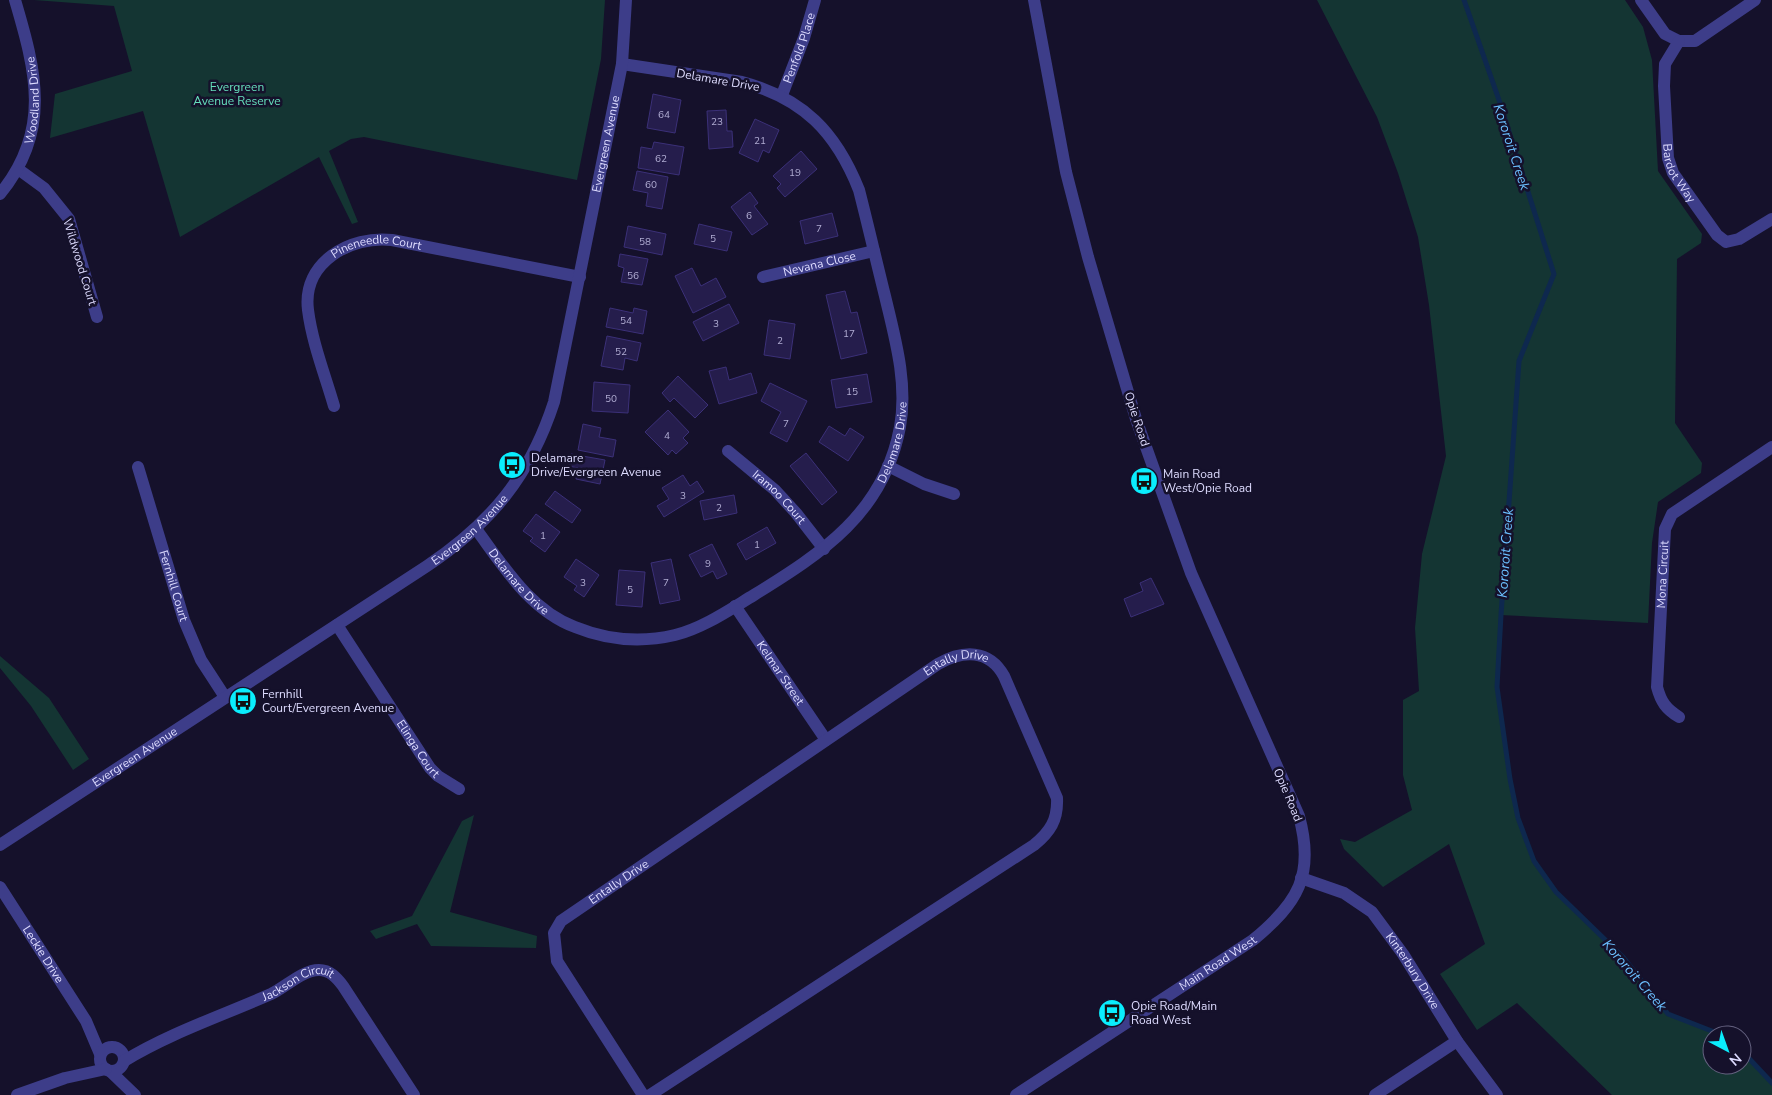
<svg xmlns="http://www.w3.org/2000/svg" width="1772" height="1095" viewBox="0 0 1772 1095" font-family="'Nunito Sans',sans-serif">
	<rect width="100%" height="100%" fill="#15112b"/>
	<path fill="#143533" d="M 34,0 L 605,0 L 601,59 L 577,180 L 364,137 L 351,139 L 329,151 L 358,222 L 352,224 L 319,157 L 180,237 L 143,111 L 50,138 L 55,94 L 132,71 L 114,6 Z
		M 1317,0 L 1625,0 L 1643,27 L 1652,60 L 1658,171 L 1702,234 L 1701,243 L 1677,259 L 1675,423 L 1702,463 L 1701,473 L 1658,502 L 1652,543 L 1648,623 L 1501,615 L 1497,687 L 1515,803 L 1534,861 L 1556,892 L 1623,957 L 1668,1014 L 1722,1035 L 1712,1035 L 1712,1065 L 1742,1065 L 1742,1051 L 1772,1083 L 1772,1095 L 1612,1095 L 1517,1003 L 1477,1030 L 1440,974 L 1485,944 L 1449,844 L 1383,887 L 1344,849 L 1340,839 L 1355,842 L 1412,810 L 1403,775 L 1403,700 L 1419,691 L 1415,628 L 1422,554 L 1446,456 L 1429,305 L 1418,237 L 1398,173 L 1377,117 Z
		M 0,656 L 49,698 L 89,759 L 73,770 L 31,706 L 0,668 Z
		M 474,815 L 450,912 L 537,936 L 536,948 L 431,946 L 417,924 L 376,939 L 370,931 L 412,916 L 462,821 Z"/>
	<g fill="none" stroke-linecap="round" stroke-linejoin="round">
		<path stroke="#0e284e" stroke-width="5" d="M 1464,0 L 1499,100 L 1554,274 L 1519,361 L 1501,615 L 1497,687 L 1510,779 L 1518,818 L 1534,861 L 1556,892 L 1623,957 L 1668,1014 L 1722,1035
			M 1742,1051 L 1772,1083"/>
	</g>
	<path fill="#251d4c" stroke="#3b3078" d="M 653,94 L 681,100 L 675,133 L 647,128 Z
		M 726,110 L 727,131 L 732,131 L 733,147 L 709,149 L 707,111 Z
		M 755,119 L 779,130 L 769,153 L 763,150 L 758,162 L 739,153 Z
		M 654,142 L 684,147 L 679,175 L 638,168 L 641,147 L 652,149 Z
		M 801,151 L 817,169 L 785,197 L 777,188 L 781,184 L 773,176 Z
		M 637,171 L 668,177 L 662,209 L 646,206 L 648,193 L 633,190 Z
		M 750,192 L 758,203 L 754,206 L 768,224 L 752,235 L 731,207 Z
		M 832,213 L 838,236 L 805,244 L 800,221 Z
		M 699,224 L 732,232 L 727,251 L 694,244 Z
		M 628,226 L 666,234 L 662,255 L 624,247 Z
		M 620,254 L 648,259 L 642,285 L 621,282 L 624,268 L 618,266 Z
		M 692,268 L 701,286 L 716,278 L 726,297 L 693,313 L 675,276 Z
		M 845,291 L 851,313 L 857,312 L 867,353 L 841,359 L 826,295 Z
		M 729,304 L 739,323 L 703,341 L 693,322 Z
		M 610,308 L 633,313 L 634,308 L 647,311 L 643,334 L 606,327 Z
		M 769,320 L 795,324 L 790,359 L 764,355 Z
		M 607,336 L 641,343 L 637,361 L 625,358 L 623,370 L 601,366 Z
		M 726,367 L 729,380 L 751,373 L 757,393 L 719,404 L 709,371 Z
		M 867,374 L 872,402 L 836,408 L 831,380 Z
		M 678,376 L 708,405 L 695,418 L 674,398 L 670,402 L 662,393 Z
		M 594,382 L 630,385 L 628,413 L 592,411 Z
		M 770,383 L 807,401 L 787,442 L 770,433 L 781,412 L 761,401 Z
		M 668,410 L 689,432 L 683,438 L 688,443 L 676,454 L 672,450 L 668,455 L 645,432 Z
		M 583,424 L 601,428 L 599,437 L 616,440 L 613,457 L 578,450 Z
		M 829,426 L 845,436 L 850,428 L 864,437 L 848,461 L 819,442 Z
		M 806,453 L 837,492 L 822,505 L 790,466 Z
		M 571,454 L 605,460 L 600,484 L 576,479 L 578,468 L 569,466 Z
		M 683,475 L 690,486 L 697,481 L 704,492 L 664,517 L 657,506 L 669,499 L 662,488 Z
		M 555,491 L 581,510 L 572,523 L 545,504 Z
		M 734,495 L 737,513 L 704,520 L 700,501 Z
		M 536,514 L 560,532 L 545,552 L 530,541 L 533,538 L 523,531 Z
		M 767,527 L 776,543 L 746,560 L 737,544 Z
		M 712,544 L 727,574 L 717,579 L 713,571 L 701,577 L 689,555 Z
		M 576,559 L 599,575 L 584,597 L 574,590 L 577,586 L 564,577 Z
		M 671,559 L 680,600 L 660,604 L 651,563 Z
		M 619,570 L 645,572 L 642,607 L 616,605 Z
		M 1151,578 L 1164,604 L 1131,617 L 1124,599 L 1143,591 L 1140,583 Z"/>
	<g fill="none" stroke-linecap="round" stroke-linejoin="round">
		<g stroke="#3d3d89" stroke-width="12">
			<path d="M 1641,0 L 1665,34 L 1679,41 L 1695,41 L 1755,0"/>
			<path id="s1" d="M 1679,41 L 1665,64 L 1664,86 L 1668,158 L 1673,173 L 1717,235 L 1726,242 L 1739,239 L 1772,219"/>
			<path id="s2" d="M 782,95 L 804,38 L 815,0"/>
			<path d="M 18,169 L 44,188 L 69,219 L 97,317"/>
			<path id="s3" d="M 0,194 C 52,131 36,71 15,0"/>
			<path id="s4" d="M 763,277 L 874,251"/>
			<path id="s5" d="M 334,406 C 325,375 312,342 308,310 C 302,262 351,235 392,240 L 580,277"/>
			<path id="s6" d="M 728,451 L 775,490 L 796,513 L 824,549"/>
			<path d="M 888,466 L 924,484 L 954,494"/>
			<path id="s7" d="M 138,467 L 184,620 L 201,660 L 225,697"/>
			<path id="s8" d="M 476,529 C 504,567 530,610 575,627 C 607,640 641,643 675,635 C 703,628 729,610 754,595 C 822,553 884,513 900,427 C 908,383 895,338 885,296 C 876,260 868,225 859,190 C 836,132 803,98 742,82 L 622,64"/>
			<path id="s9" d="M 735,606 L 826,740"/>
			<path id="s10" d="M 337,625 L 430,768 L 438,776 L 459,789"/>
			<path id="s11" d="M 1679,717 C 1666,709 1661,702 1657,687 L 1665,529 L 1672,514 L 1772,447"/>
			<path id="s12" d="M 0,845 L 427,566 C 491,523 530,476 554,402 L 622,64 L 626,0"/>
			<path id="s13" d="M 1301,878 L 1344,893 L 1372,912 L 1403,954 L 1457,1041 L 1497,1095"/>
			<path id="s14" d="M 0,887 L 86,1021 L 100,1054"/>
			<circle cx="112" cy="1059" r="12"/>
			<path id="s15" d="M 124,1061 C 170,1033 221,1016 271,994 C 286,987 302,970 319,970 C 330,970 337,978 343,986 L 414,1095"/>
			<path d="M 110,1071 L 135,1095"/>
			<path d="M 17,1095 L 65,1078 L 106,1069"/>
			<path id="s16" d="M 643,1095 L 557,961 L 554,933 L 561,921 L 938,664 C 963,650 989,649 1004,676 L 1057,798 C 1058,820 1050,832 1034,845 L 650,1095"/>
			<path id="s17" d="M 1016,1095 L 1253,940 C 1298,903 1315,875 1299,816 L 1191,573 L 1136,419 L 1088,257 L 1066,172 L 1034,0"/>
			<path d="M 1375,1095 L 1457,1041"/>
		</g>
	</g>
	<defs>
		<g id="bus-disc" transform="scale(1.4375)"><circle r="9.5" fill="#0aedfd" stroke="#15112b"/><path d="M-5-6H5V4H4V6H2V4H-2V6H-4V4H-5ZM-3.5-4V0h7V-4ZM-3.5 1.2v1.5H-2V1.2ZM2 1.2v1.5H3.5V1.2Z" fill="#111"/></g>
	</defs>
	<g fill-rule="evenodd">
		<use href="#bus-disc" x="512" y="465"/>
		<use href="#bus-disc" x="1144" y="481"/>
		<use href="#bus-disc" x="243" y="701"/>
		<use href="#bus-disc" x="1112" y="1013"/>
	</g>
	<g text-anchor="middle" stroke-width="5" stroke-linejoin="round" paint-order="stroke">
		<g font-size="10" fill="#b0acd2">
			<text x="664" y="118">64</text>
			<text x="717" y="125">23</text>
			<text x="760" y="144">21</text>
			<text x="661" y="162">62</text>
			<text x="795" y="176">19</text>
			<text x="651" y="188">60</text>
			<text x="749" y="219">6</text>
			<text x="819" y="232">7</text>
			<text x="713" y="242">5</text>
			<text x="645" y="245">58</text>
			<text x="633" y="279">56</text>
			<text x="626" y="324">54</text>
			<text x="716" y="327">3</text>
			<text x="849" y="337">17</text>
			<text x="780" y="344">2</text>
			<text x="621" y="355">52</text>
			<text x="852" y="395">15</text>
			<text x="611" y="402">50</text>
			<text x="786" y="427">7</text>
			<text x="667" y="439">4</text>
			<text x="683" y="499">3</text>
			<text x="719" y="511">2</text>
			<text x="543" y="539">1</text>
			<text x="757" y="548">1</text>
			<text x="708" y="567">9</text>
			<text x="583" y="586">3</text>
			<text x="666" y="586">7</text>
			<text x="630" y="593">5</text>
		</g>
		<g font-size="12" fill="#dedcff" stroke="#15112b">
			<text dy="4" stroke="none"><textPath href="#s2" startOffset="50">Penfold Place</textPath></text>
			<text transform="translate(718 80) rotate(10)" y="4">Delamare Drive</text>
			<text dy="4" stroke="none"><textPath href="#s3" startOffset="102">Woodland Drive</textPath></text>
			<text dy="4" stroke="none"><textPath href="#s12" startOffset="985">Evergreen Avenue</textPath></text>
			<text dy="4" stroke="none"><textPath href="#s1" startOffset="139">Bardot Way</textPath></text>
			<text dy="4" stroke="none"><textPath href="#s5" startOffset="209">Pineneedle Court</textPath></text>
			<text transform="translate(80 262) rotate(73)" y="4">Wildwood Court</text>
			<text dy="4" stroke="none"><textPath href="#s4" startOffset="58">Nevana Close</textPath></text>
			<text transform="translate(1137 419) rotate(72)" y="4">Opie Road</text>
			<text dy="4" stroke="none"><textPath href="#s8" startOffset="546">Delamare Drive</textPath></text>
			<text dy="4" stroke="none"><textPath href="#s6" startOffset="69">Iramoo Court</textPath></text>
			<text dy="4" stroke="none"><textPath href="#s12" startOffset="566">Evergreen Avenue</textPath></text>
			<text dy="4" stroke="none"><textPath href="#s11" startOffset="151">Mona Circuit</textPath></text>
			<text dy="4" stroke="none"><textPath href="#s8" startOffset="68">Delamare Drive</textPath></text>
			<text dy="4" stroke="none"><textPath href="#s7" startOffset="124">Fernhill Court</textPath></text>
			<text dy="4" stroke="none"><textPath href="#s16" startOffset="676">Entally Drive</textPath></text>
			<text dy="4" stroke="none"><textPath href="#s9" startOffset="81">Kelmar Street</textPath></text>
			<text dy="4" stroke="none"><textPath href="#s10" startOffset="148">Elinga Court</textPath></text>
			<text dy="4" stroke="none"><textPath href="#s12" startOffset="161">Evergreen Avenue</textPath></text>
			<text transform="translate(1288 795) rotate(67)" y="4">Opie Road</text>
			<text dy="4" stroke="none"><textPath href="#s16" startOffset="271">Entally Drive</textPath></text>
			<text dy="4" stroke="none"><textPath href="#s14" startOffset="80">Leckie Drive</textPath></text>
			<text dy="4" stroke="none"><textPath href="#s17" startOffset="241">Main Road West</textPath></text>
			<text dy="4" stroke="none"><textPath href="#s13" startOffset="151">Kinterbury Drive</textPath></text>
			<text dy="4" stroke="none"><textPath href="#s15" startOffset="192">Jackson Circuit</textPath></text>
		</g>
		<g font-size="12" fill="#66e0bd" stroke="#15112b">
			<text x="237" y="91">Evergreen<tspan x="237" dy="14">Avenue Reserve</tspan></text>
		</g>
		<g font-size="12" fill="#dedcff" stroke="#15112b" text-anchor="start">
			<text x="531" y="462">Delamare<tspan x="531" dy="14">Drive/Evergreen Avenue</tspan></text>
			<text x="1163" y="478">Main Road<tspan x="1163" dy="14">West/Opie Road</tspan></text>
			<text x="262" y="698">Fernhill<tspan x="262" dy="14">Court/Evergreen Avenue</tspan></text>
			<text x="1131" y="1010">Opie Road/Main<tspan x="1131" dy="14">Road West</tspan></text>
		</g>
		<g font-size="14" font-style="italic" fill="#6bbffe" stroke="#15112b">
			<text transform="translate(1512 147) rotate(72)" y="5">Kororoit Creek</text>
			<text transform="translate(1505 553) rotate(-86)" y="5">Kororoit Creek</text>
			<text transform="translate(1635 975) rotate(49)" y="5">Kororoit Creek</text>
		</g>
	</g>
	<g transform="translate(1727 1050) rotate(139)"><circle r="24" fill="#15112b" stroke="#656280"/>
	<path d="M0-4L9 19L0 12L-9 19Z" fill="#0aedfd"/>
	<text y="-8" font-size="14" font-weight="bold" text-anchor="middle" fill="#dedcff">N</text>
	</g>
</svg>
